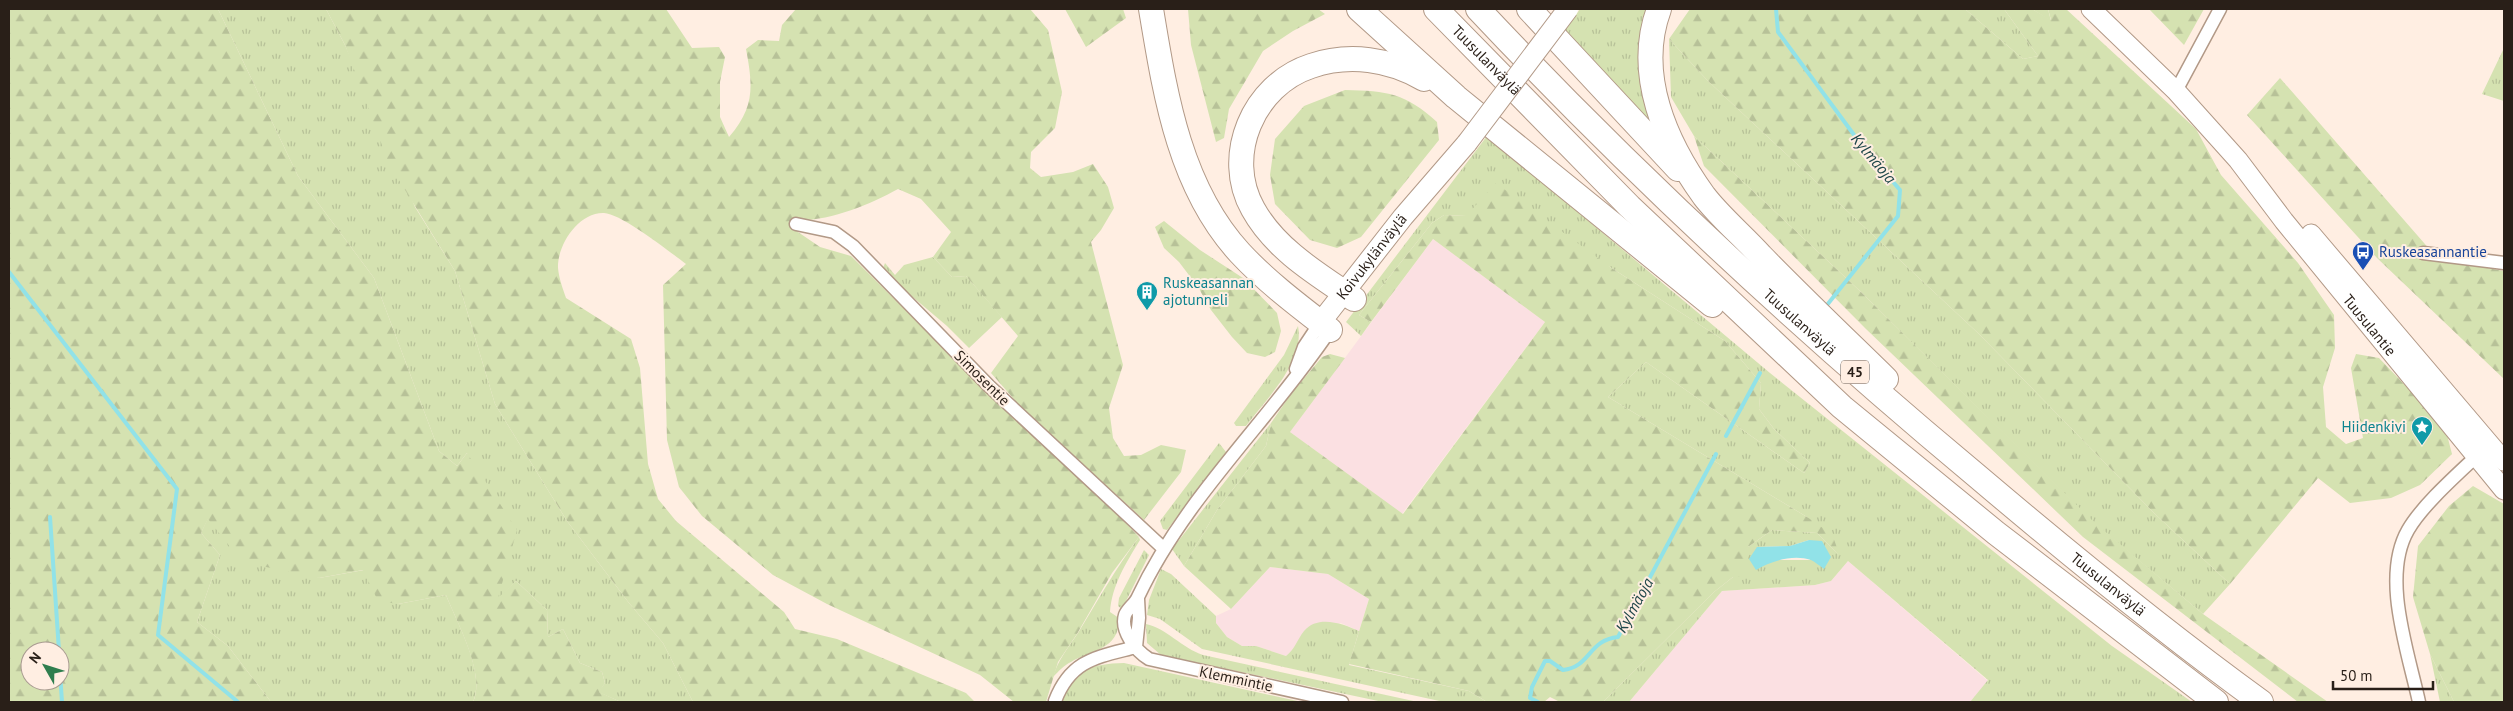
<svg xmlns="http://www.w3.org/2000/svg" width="2513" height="711" viewBox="0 0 2513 711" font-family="'PT Sans',sans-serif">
	<defs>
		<pattern id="grass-tufts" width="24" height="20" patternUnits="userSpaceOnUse" patternTransform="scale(1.25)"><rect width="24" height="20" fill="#d5e2b1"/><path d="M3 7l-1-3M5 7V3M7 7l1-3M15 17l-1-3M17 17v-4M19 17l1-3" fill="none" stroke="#b7c198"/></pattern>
		<pattern id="forest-firs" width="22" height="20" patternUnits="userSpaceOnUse" patternTransform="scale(1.25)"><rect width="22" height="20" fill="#d5e2b1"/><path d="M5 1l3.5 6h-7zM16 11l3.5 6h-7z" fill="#b7c198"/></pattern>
	</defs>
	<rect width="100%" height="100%" fill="#ffeee2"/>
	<path fill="#fbe0e2" d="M 1433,239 L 1545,322 L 1402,514 L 1290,432 Z
		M 1848,561 L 1988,681 L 1970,702 L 1629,702 L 1722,591 L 1815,585 L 1831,581 Z
		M 1270,567 L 1328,574 L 1369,599 L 1359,631 L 1341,623 L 1305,630 L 1294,650 L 1286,656 L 1256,646 L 1242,646 L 1227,637 L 1216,623 L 1216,616 L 1231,609 Z"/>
	<path fill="url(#grass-tufts)" fill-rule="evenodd" d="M 218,9 L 326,9 L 345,45 L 415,207 L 455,271 L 495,404 L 567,521 L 629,603 L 663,643 L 693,702 L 621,702 L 598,692 L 605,683 L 602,672 L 580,663 L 563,629 L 548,637 L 547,610 L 516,581 L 498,600 L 467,453 L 457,466 L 439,451 L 374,278 L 298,176 Z
		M 1580,9 L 1651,9 L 1660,139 L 1561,35 Z
		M 1965,9 L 2004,9 L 2038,56 L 2023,59 Z
		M 2032,9 L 2048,9 L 2051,21 Z
		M 1669,39 L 1708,81 L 1979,334 L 2154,513 L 2230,584 L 2203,614 L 2094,523 L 1861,292 L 1694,136 L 1671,97 Z
		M 2504,48 L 2504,101 L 2482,94 Z
		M 1487,136 L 1770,373 L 2112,646 L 2192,702 L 1970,702 L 1988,680 L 1848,561 L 1831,581 L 1815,585 L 1722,591 L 1629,702 L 1603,702 L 1714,592 L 1733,577 L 1748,547 L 1772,530 L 1817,533 L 1839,555 L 1807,517 L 1608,397 L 1646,362 L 1804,473 L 1810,463 L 1774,429 L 1759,409 L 1761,383 L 1725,341 L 1610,267 L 1466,216 L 1444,215 L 1432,223 L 1359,315 L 1371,322 L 1361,336 L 1346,322 ZM 1809,540 L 1810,560 L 1773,560 L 1757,547 L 1790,546 Z
		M 933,257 L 952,277 L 966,276 L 1002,317 L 969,348 L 947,326 L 882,271 L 885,263 L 895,275 L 904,265 Z
		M 1298,326 C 1305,362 1266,399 1246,426 L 1236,426 L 1234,423 L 1284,355 Z
		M 1271,423 L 1266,446 L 1217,510 L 1184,566 L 1172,549 Z
		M 1219,443 L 1226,452 L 1167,530 L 1163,529 L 1160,521 Z
		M 208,518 L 319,578 L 364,570 L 398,604 L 446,595 C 457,623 486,673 473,702 L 271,702 L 228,646 L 197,622 L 220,555 L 201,533 Z
		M 1139,537 L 1140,540 C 1126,563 1112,585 1110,612 L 1119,618 C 1120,650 1091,650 1071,662 C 1064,665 1058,672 1053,677 C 1058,660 1068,648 1078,633 C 1098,600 1116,568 1139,537 Z
		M 1144,550 L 1149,555 L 1122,609 L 1118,606 L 1119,598 Z
		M 1161,569 L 1171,574 L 1216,616 L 1216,623 L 1227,637 L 1242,646 L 1256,646 L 1286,656 C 1295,649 1297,640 1304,631 C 1318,614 1344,624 1359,631 L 1349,665 L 1469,691 L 1487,702 L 1444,702 L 1202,649 L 1160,619 L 1147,615 L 1149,600 Z
		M 1146,624 C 1166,628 1182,648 1203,655 L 1418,702 L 1383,702 L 1161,655 L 1147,643 Z
		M 2430,654 L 2454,702 L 2440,702 Z
		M 1124,663 L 1302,702 L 1062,702 C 1074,669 1090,664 1124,663 Z"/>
	<path fill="url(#forest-firs)" fill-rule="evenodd" d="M 9,9 L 218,9 L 298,176 L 374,278 L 439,451 L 457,466 L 467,453 L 517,530 L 498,598 L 516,581 L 547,610 L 548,637 L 563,629 L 580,663 L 602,672 L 605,683 L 599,692 L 621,702 L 473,702 C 486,674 457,623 446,595 L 398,604 L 378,601 L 363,570 L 319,578 L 242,562 L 208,519 L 201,533 L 220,555 L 197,622 L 228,646 L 271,702 L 9,702 ZM 30,651 L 60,651 L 60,681 L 30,681 Z
		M 326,9 L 666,9 L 692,48 L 719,47 L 725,57 L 720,82 L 720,117 L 729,137 C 755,107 753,86 746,49 L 758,40 L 779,41 L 782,25 L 796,9 L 1030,9 L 1048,30 L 1062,92 L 1055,128 L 1031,152 L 1030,168 L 1041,177 L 1073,172 L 1093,164 L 1108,187 L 1114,208 L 1101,230 L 1091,242 L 1123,365 L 1109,408 L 1113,438 L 1124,456 L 1141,455 L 1161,445 L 1186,450 L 1181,472 L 1144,520 L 1020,406 L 991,373 L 1018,336 L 966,276 L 952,277 L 933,257 L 951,232 L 921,199 L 898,189 C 869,205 828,222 795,220 L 795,230 L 820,247 L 851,256 L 1004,408 L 1100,496 L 1139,537 L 1112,573 L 1077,634 L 1058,662 L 1046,702 L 1014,702 L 980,675 L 827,604 L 773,575 L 702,516 L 679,487 L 667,440 L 663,285 L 686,264 C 670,252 622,214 604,213 C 578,212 557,246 558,268 C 559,279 563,289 566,298 L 631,339 L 640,368 L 648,464 L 658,499 L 676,521 L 784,612 L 795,629 L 837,639 L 966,693 L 975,702 L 693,702 L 663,643 L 629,603 L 567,521 L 495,404 L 455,271 L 389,164 L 345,45 Z
		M 1065,9 L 1123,9 L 1126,18 L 1086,47 Z
		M 1188,9 L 1318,9 L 1325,14 L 1293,31 L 1263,51 L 1229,109 L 1224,138 L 1216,142 L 1191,45 Z
		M 1690,9 L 1965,9 L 2023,59 L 2038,56 L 2004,9 L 2032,9 L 2051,20 L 2048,9 L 2066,9 L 2196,129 L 2221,175 L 2298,263 L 2334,315 L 2335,348 L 2323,387 L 2326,427 L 2346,444 L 2363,438 L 2351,368 L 2356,354 L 2379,358 L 2445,427 L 2452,454 L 2420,485 L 2391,498 L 2350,503 L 2318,478 L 2230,584 L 2154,513 L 1979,334 L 1708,81 L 1669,39 Z
		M 2149,9 L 2204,9 L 2184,45 Z
		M 2280,78 L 2438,259 L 2504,271 L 2504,379 L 2377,258 L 2247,115 Z
		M 1345,90 C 1388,91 1405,93 1437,122 L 1439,140 L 1361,237 L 1337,248 L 1310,240 L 1275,204 L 1270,175 L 1275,139 L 1304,106 Z
		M 1694,136 L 1861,292 L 2095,523 L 2203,614 L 2328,702 L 2298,702 L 2083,537 L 1866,329 L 1704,166 Z
		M 1496,183 L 1610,267 L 1725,341 L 1761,383 L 1759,409 L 1774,429 L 1810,463 L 1804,473 L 1646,362 L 1608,397 L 1807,517 L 1832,534 L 1840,556 L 1817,533 L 1772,530 L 1748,547 L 1747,576 L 1733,577 L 1714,592 L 1603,702 L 1560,702 L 1550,697 L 1544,702 L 1487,702 L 1469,691 L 1349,664 L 1369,599 L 1328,574 L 1270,567 L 1231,609 L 1184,566 L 1217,510 L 1266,446 L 1271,423 L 1291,394 L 1322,357 L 1330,354 L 1345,358 L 1290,432 L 1403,514 L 1545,322 L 1433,239 L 1371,322 L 1359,315 L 1432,223 L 1444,215 L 1466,216 Z
		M 1164,221 L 1200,250 L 1243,278 L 1277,313 L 1281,331 L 1275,352 L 1265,357 L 1247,353 L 1232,337 L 1211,310 L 1198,287 L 1179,262 L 1164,248 L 1155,227 Z
		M 2473,486 L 2504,504 L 2504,702 L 2454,702 L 2430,654 L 2413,597 L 2418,546 L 2449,506 Z"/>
	<path fill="#91e2e8" d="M 1809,540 L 1822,541 L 1831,557 L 1824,569 C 1820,566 1815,562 1811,560 C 1793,554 1771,561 1756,570 L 1749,559 L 1757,547 L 1790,546 Z"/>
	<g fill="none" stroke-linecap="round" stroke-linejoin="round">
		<path stroke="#91e2e8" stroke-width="4" d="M 1776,9 L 1778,32 L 1863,147 L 1900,190 L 1898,216 L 1827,305
			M 9,272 L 177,489 L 158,635 L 238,702
			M 1726,436 L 1760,373
			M 50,517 L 59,651
			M 60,673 L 62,702
			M 1538,702 L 1530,698 L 1532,687 L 1545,661 L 1550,661 L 1563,670 C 1591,667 1588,640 1618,637 L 1716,454"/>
		<g stroke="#b29987" stroke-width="15">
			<path id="street" d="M 2176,91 L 2220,9
				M 796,224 L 834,232 L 853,246 L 989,386 L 1163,548
				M 2423,253 L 2504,263
				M 1330,330 C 1269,421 1185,497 1138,597 C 1135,604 1127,609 1125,615 C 1120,631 1136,651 1149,659 L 1342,702
				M 1296,369 L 1304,347 L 1320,323
				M 1136,647 L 1139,618 L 1138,599
				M 1055,701 C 1071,659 1098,657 1136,647
				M 2419,702 C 2408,651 2381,577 2408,530 C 2423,504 2460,472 2482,451"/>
		</g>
		<g stroke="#b29987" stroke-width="21">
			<g id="secondary">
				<path id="s1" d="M 2091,9 L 2176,91 L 2238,160 L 2284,221 L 2504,490"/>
				<path d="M 2311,234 L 2504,461"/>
			</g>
		</g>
		<g stroke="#b29987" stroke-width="22">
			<g id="primary">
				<path id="s2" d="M 1320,323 L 1403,217 L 1467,143"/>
			</g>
		</g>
		<g stroke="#b29987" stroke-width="26">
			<g id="highway">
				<path d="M 1151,9 C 1165,93 1179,187 1240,253 C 1267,282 1299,306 1330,330"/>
				<path d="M 1359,9 L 1456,97 L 1712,305"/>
				<path id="s3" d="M 1436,9 L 1630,207 L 1842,407 L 1996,533 L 2216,702"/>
				<path id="s4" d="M 1478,9 C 1634,175 1802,330 1977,476 C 2069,554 2163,631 2261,702"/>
				<path d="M 1529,9 L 1678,169"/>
				<path d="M 1659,9 C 1635,74 1665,142 1704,196 C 1720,217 1743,236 1761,256 C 1802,298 1844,338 1886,379"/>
				<path d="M 1354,299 C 1317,274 1275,249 1253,209 C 1223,156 1253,85 1311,66 C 1349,53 1390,59 1424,79"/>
			</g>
		</g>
		<use href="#street" stroke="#fff" stroke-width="12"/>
		<use href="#secondary" stroke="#fff" stroke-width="19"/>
		<use href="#primary" stroke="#fff" stroke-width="20"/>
		<use href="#highway" stroke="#fff" stroke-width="24"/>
		<g stroke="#b29987" stroke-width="22" stroke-linecap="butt">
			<path id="primary-bridge" d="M 1467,143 L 1568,9"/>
		</g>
		<use href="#primary-bridge" stroke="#fff" stroke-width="20"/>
	</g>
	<defs>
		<g id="bus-pin" transform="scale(1.125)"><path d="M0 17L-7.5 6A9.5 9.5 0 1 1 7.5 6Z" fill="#1a4fb4" stroke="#ffeee2"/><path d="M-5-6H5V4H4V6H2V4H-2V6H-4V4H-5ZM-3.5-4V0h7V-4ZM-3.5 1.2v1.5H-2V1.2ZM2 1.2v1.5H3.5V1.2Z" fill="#fff"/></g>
		<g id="building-pin" transform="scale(1.125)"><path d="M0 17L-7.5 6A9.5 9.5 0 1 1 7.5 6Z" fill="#0f9aa8" stroke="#ffeee2"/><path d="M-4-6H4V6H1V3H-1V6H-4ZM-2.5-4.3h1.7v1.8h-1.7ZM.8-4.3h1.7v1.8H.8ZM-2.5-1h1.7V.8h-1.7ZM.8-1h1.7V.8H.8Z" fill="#fff"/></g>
		<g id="sight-pin" transform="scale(1.125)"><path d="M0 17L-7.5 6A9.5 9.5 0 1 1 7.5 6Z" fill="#0f9aa8" stroke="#ffeee2"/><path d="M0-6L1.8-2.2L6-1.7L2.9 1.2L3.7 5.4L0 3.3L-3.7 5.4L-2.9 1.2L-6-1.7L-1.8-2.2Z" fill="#fff"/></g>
	</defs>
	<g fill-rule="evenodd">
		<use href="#bus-pin" x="2363" y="252"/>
		<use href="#building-pin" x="1147" y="292"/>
		<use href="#sight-pin" x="2422" y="427"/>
	</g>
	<g text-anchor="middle" stroke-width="4" stroke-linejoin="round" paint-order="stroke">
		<rect fill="#ffeee2" stroke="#695d55" stroke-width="1" x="1841" y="360.5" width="28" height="23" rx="4"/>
		<g font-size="14" font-weight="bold" fill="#291f18">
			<text x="1855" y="377">45</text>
		</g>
		<g font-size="15" fill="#291f18" stroke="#ffeee2">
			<text dy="5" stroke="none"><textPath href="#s3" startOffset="72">Tuusulanväylä</textPath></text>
			<text dy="5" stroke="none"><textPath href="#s2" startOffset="84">Koivukylänväylä</textPath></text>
			<text dy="5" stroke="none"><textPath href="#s4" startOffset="449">Tuusulanväylä</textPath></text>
			<text dy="5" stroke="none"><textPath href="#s1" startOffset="422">Tuusulantie</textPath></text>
			<text transform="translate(982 378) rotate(45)" y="5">Simosentie</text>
			<text dy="5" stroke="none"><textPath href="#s4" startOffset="854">Tuusulanväylä</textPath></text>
			<text transform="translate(1236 679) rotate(12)" y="5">Klemmintie</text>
		</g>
		<g font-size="15" fill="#164399" stroke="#ffeee2" text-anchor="start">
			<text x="2379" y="257">Ruskeasannantie</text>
		</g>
		<g font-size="15" fill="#0d838f" stroke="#ffeee2" text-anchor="start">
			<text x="1163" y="288">Ruskeasannan<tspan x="1163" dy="17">ajotunneli</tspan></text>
			<text x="2406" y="432" text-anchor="end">Hiidenkivi</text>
		</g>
		<g font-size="16" font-style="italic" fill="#20474a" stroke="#ffeee2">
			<text transform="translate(1874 158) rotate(50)" y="6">Kylmäoja</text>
			<text transform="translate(1634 605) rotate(-61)" y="6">Kylmäoja</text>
		</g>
	</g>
	<rect width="2513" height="711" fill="none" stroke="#291f18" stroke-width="20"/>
	<g transform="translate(45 666) rotate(309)"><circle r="24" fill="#ffeee2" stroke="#a99b91"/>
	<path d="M0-4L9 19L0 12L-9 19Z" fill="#2f7e4e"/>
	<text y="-8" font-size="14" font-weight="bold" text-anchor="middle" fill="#291f18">N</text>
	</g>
	<path d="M2333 681v8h100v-8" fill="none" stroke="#291f18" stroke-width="2.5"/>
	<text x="2340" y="681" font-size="15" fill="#291f18" stroke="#ffeee2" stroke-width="4" paint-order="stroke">50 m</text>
</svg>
